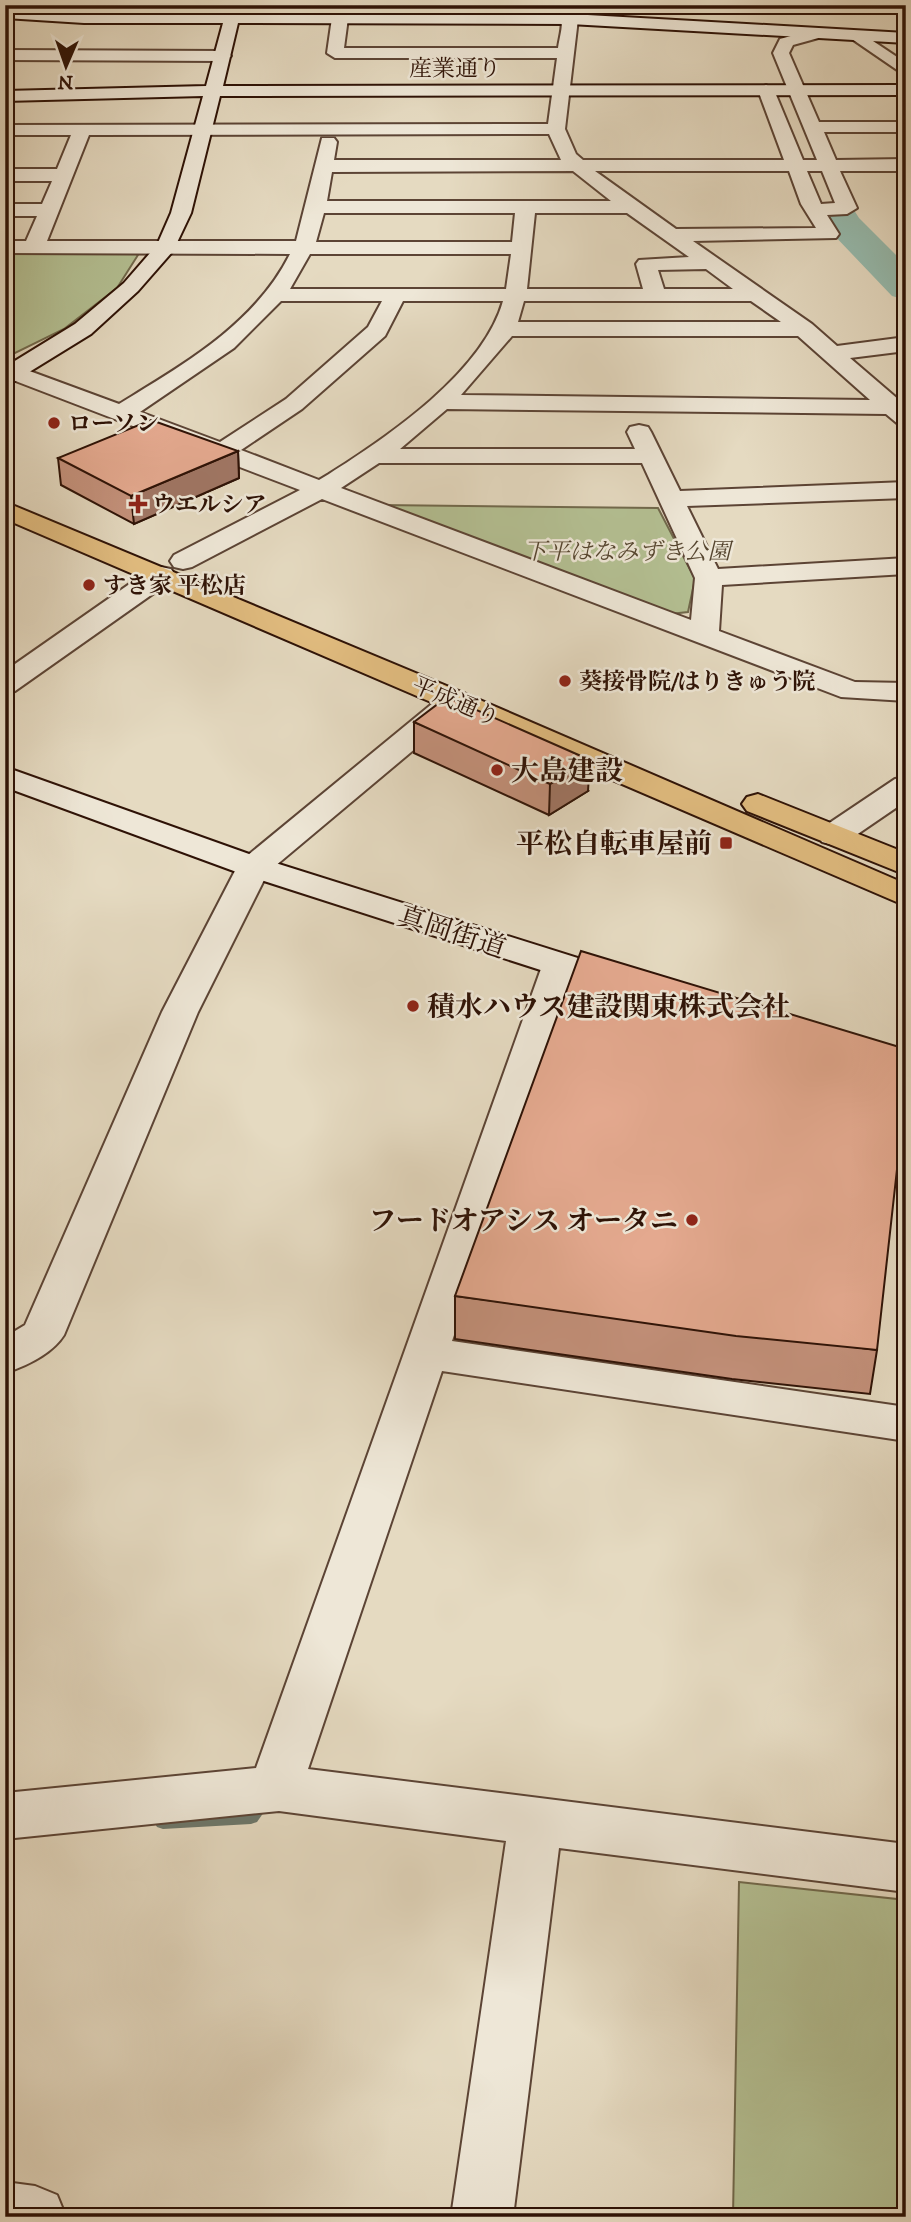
<svg xmlns="http://www.w3.org/2000/svg" width="911" height="2222" viewBox="0 0 911 2222" font-family="'IM FELL DW Pica','Noto Serif JP',serif">
	<rect width="100%" height="100%" fill="#e5dac1"/>
	<filter id="stains"><feTurbulence type="fractalNoise" baseFrequency=".00286" numOctaves="4"/><feColorMatrix values="0 0 0 0 .2 0 0 0 0 .09 0 0 0 0 .02 0 0 0 .5 -.17"/></filter>
	<radialGradient id="worn" r=".72"><stop offset=".6" stop-color="#630" stop-opacity="0"/><stop offset="1" stop-color="#630" stop-opacity=".3"/></radialGradient>
	<path fill="#b4c093" stroke="#71694c" stroke-width="2" d="M 128,250 L 138,255 L 117,288 L 64,329 L 5,358 L 5,251 Z
		M 380,505 L 658,508 L 695,579 L 688,612 L 670,614 Z
		M 739,1882 L 906,1900 L 906,2217 L 733,2217 Z"/>
	<g fill="none" stroke-linecap="round" stroke-linejoin="round">
		<path fill="#6c776b" fill-rule="evenodd" d="M 263,1795 L 269,1797 L 271,1802 L 257,1822 L 251,1824 L 163,1829 L 157,1827 L 154,1822 L 157,1817 L 163,1815 L 247,1810 L 257,1797 Z"/>
		<path fill="#96bbae" fill-rule="evenodd" d="M 839,204 L 852,207 L 859,218 L 906,265 L 906,300 L 892,296 L 831,232 L 821,215 L 826,207 Z"/>
		<g stroke="#5c4435" stroke-width="4">
			<path id="street" d="M 216,5 L 232,5 L 230,21 L 220,21 Z
				M 273,5 L 288,5 L 280,21 L 275,23 L 267,18 Z
				M 552,5 L 572,6 L 578,19 L 565,129 L 576,154 L 583,160 L 784,160 L 758,90 L 766,85 L 774,90 L 803,160 L 817,160 L 773,53 L 780,39 L 816,29 L 822,31 L 824,34 L 822,37 L 793,45 L 789,53 L 819,122 L 906,122 L 906,132 L 824,132 L 836,160 L 906,159 L 906,171 L 840,171 L 857,208 L 847,214 L 827,215 L 839,234 L 836,238 L 693,241 L 812,324 L 837,346 L 906,337 L 906,351 L 850,358 L 906,406 L 906,426 L 898,424 L 886,414 L 447,409 L 400,449 L 635,449 L 627,432 L 630,427 L 639,425 L 648,427 L 651,432 L 680,491 L 906,482 L 906,498 L 687,506 L 718,569 L 906,558 L 906,574 L 722,585 L 719,631 L 855,682 L 906,683 L 906,701 L 841,697 L 322,499 L 192,567 L 183,569 L 174,567 L 170,561 L 174,555 L 300,490 L 5,377 L 5,362 L 119,404 C 184,364 255,324 290,254 L 5,253 L 5,241 L 26,241 L 37,216 L 5,216 L 5,204 L 42,204 L 52,181 L 5,181 L 5,169 L 57,169 L 71,135 L 5,135 L 5,125 L 548,124 L 557,58 L 335,58 L 327,53 L 332,18 L 340,13 L 348,18 L 344,48 L 558,48 C 561,27 567,21 552,5 ZM 549,134 L 561,160 L 334,160 L 337,142 L 334,138 L 322,138 L 296,241 L 47,241 L 89,135 ZM 573,171 L 611,201 L 327,201 L 332,172 ZM 595,171 L 789,171 L 801,204 L 816,228 L 676,229 ZM 807,171 L 822,171 L 835,203 L 821,204 ZM 324,213 L 515,213 L 512,242 L 316,242 ZM 535,213 L 627,213 L 689,257 L 639,260 L 636,264 L 643,289 L 527,289 ZM 310,254 L 511,254 L 506,289 L 290,289 ZM 706,269 L 733,289 L 664,289 L 658,270 ZM 281,301 L 382,301 L 368,327 L 286,399 L 220,442 L 140,412 L 234,348 ZM 403,301 L 503,301 C 483,372 389,436 329,474 L 319,480 L 241,450 L 302,409 L 385,336 ZM 524,301 L 751,301 L 781,322 L 518,322 ZM 512,336 L 798,336 L 870,400 L 461,395 ZM 379,463 L 642,463 L 695,578 L 691,620 L 341,488 Z
				M 858,31 L 906,63 L 906,76 L 852,39 L 850,36 Z
				M 5,50 L 223,51 L 231,56 L 223,61 L 5,60 Z
				M 161,567 L 171,569 L 175,575 L 171,581 L 15,691 L 5,694 L 5,671 L 151,569 Z
				M 455,691 L 466,694 L 470,700 L 466,706 L 268,872 L 198,1012 L 64,1335 C 52,1354 26,1366 5,1373 L 5,1337 L 25,1325 L 162,1012 L 237,867 L 242,860 L 444,694 Z
				M 906,777 L 906,801 L 846,842 L 834,845 L 822,842 L 818,835 L 822,828 L 895,779 Z
				M 560,955 L 573,958 L 578,966 L 452,1341 L 906,1407 L 906,1441 L 442,1371 L 308,1769 L 906,1844 L 906,1892 L 559,1848 L 513,2217 L 451,2217 L 506,1841 L 279,1811 L 5,1839 L 5,1793 L 256,1768 L 542,966 L 547,958 Z
				M 5,2182 L 35,2186 L 57,2195 L 66,2217 L 5,2217 Z"/>
		</g>
		<g stroke="#2e1206" stroke-width="4">
			<path id="secondary" d="M 5,8 L 84,13 L 570,14 L 906,33 L 906,43 L 570,24 L 238,23 L 223,86 L 906,85 L 906,95 L 220,96 L 191,213 L 173,251 L 138,291 L 91,334 L 13,382 L 5,384 L 5,367 L 75,324 L 124,283 L 157,245 L 171,213 L 203,96 L 5,101 L 5,91 L 206,86 L 223,23 L 84,23 L 5,18 Z
				M 5,767 L 266,860 L 638,977 L 643,985 L 638,993 L 625,996 L 612,993 L 242,874 L 5,787 Z"/>
		</g>
		<g stroke="#2e1206" stroke-width="4">
			<path id="primary" d="M 5,502 L 466,694 L 906,884 L 906,906 L 5,519 Z
				M 758,794 L 906,853 L 906,875 L 747,811 L 742,804 L 747,797 Z"/>
		</g>
		<use href="#street" fill="#eee7d7" fill-rule="evenodd"/>
		<use href="#secondary" fill="#eee7d7" fill-rule="evenodd"/>
		<use href="#primary" fill="#e2bd80" fill-rule="evenodd"/>
	</g>
	<path fill="#c4917b" stroke="#2e1206" stroke-width="2" d="M 238,451 L 239,478 L 134,524 L 61,485 L 58,458 Z
		M 414,722 L 588,791 L 549,815 L 414,753 Z
		M 455,1296 L 877,1350 L 870,1394 L 732,1379 L 455,1339 Z"/>
	<path fill="#a07664" stroke="#2e1206" stroke-width="2" d="M 238,451 L 239,478 L 134,524 L 131,496 Z
		M 590,760 L 588,791 L 549,815 L 550,784 Z"/>
	<path fill="#e4a98f" stroke="#2e1206" stroke-width="2" d="M 151,420 L 238,451 L 131,496 L 58,458 Z
		M 447,697 L 590,760 L 550,784 L 414,722 Z
		M 581,951 L 906,1049 L 906,1088 L 877,1350 L 736,1336 L 455,1296 Z"/>
	<g fill="#8f2418" stroke="#eee7d7" stroke-width="2.5">
		<circle cx="54" cy="423" r="7"/>
		<path d="M134.5 493.5h7v7h7v7h-7v7h-7v-7h-7v-7h7z"/>
		<circle cx="89" cy="585" r="7"/>
		<circle cx="565" cy="681" r="7"/>
		<circle cx="497" cy="770" r="7"/>
		<rect x="719" y="836" width="14" height="14" rx="3.5"/>
		<circle cx="413" cy="1006" r="7"/>
		<circle cx="692" cy="1220" r="7"/>
	</g>
	<g text-anchor="middle" stroke-width="5" stroke-linejoin="round" paint-order="stroke">
		<g font-size="23" fill="#2e1206" stroke="#eee7d7">
			<text x="455" y="76">産業通り</text>
			<text transform="translate(456 701) rotate(23)" y="8">平成通り</text>
		</g>
		<g font-size="23" font-weight="bold" fill="#2e1206" stroke="#eee7d7" text-anchor="start">
			<text x="68" y="431">ローソン</text>
			<text x="152" y="512">ウエルシア</text>
			<text x="103" y="593">すき家 平松店</text>
			<text x="579" y="689">葵接骨院/はりきゅう院</text>
		</g>
		<g font-size="23" font-style="italic" fill="#564630" stroke="#eee7d7">
			<text x="627" y="559">下平はなみずき公園</text>
		</g>
		<g font-size="28" font-weight="bold" fill="#2e1206" stroke="#eee7d7" text-anchor="start">
			<text x="511" y="780">大島建設</text>
			<text x="712" y="853" text-anchor="end">平松自転車屋前</text>
			<text x="427" y="1016">積水ハウス建設関東株式会社</text>
			<text x="678" y="1230" text-anchor="end">フードオアシス オータニ</text>
		</g>
		<g font-size="28" fill="#2e1206" stroke="#eee7d7">
			<text transform="translate(452 931) rotate(18)" y="10">真岡街道</text>
		</g>
	</g>
	<rect width="911" height="2222" fill="none" stroke="#e5dac1" stroke-width="28"/>
	<rect x="7" y="7" width="897" height="2208" fill="none" stroke="#2e1206" stroke-width="3.5"/>
	<rect x="14" y="14" width="883" height="2194" fill="none" stroke="#2e1206" stroke-width="2"/>
	<g transform="translate(66 66) rotate(182)" stroke="#eee7d7" stroke-width="5" paint-order="stroke">
	<path d="M0-5L12 26L0 18L-12 26Z" fill="#2e1206"/>
	<text y="-10" font-size="19" font-weight="bold" text-anchor="middle" fill="#2e1206">N</text>
	</g>
	<rect width="100%" height="100%" filter="url(#stains)"/>
	<rect width="100%" height="100%" fill="url(#worn)"/>
</svg>
